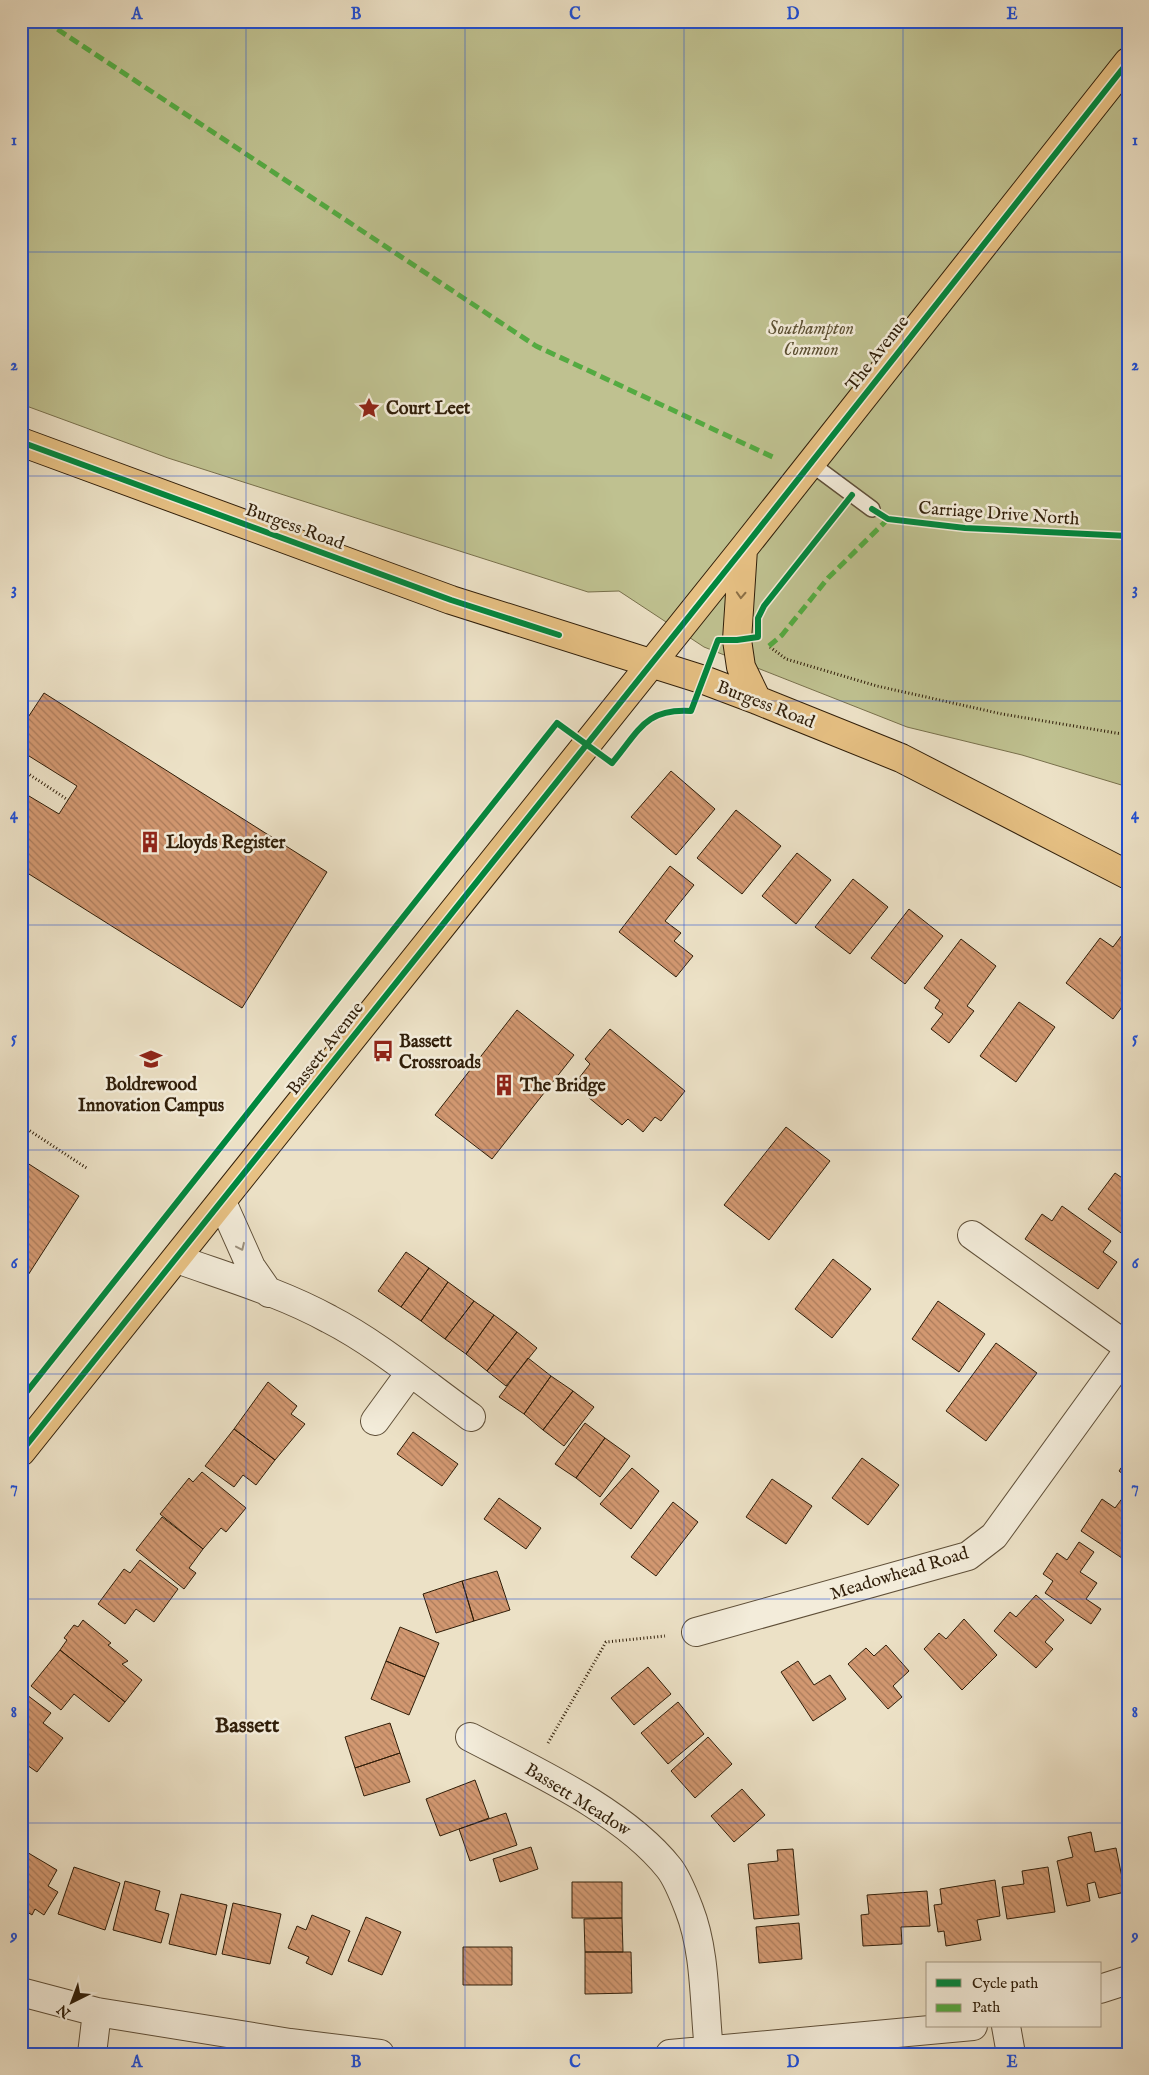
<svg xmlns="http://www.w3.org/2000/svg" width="1149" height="2075" viewBox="0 0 1149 2075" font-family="'IM FELL English',serif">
	<defs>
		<pattern id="building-back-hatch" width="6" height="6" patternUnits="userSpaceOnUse" patternTransform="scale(1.25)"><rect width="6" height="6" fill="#d29871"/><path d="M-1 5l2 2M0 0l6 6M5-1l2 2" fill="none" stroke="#ab7b5b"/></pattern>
	</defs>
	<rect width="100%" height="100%" fill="#ece1c6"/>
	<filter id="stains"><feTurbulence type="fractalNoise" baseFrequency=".004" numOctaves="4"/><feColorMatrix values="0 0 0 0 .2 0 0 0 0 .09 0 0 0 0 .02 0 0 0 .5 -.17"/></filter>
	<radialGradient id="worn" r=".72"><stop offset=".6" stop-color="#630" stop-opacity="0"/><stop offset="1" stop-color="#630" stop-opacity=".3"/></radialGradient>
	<path fill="#bfc190" stroke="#78704c" d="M 21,21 L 1128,21 L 1128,787 L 1022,755 L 907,727 L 704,647 L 619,591 L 588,592 L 168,458 L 21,404 Z"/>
	<path fill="url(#building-back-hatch)" stroke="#301e09" d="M 44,693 L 327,872 L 242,1008 L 21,869 L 21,808 L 29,796 L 59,814 L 77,786 L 21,751 L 21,728 Z
		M 671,771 L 715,809 L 676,855 L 631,817 Z
		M 736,810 L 781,846 L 742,894 L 697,858 Z
		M 797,853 L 831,880 L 796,924 L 762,896 Z
		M 670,866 L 694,885 L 665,921 L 681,933 L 674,941 L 693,956 L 676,977 L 619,932 Z
		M 853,879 L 888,907 L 850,954 L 815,927 Z
		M 909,909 L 943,936 L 905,984 L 871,958 Z
		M 1122,935 L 1128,939 L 1128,999 L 1113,1019 L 1066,983 L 1100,938 L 1113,947 Z
		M 961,939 L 996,966 L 967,1006 L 974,1011 L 949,1043 L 931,1029 L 943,1014 L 935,1008 L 940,1000 L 924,988 Z
		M 1019,1002 L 1055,1027 L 1016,1082 L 980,1056 Z
		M 517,1010 L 574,1055 L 492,1159 L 435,1115 Z
		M 610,1029 L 685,1091 L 661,1121 L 655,1117 L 643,1132 L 628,1119 L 622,1125 L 588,1097 L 593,1090 L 579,1078 L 590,1064 L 585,1059 Z
		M 786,1127 L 830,1161 L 769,1240 L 724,1205 Z
		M 21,1159 L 79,1196 L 21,1286 Z
		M 1115,1173 L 1128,1182 L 1128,1238 L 1088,1209 Z
		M 1062,1206 L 1111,1241 L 1103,1252 L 1117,1262 L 1098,1289 L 1025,1239 L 1042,1214 L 1052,1221 Z
		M 406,1252 L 429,1268 L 401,1307 L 378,1291 Z
		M 833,1259 L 871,1289 L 832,1338 L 795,1309 Z
		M 429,1268 L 448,1282 L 421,1321 L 401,1307 Z
		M 448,1282 L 474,1301 L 445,1339 L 421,1321 Z
		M 474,1301 L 494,1315 L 466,1354 L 445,1339 Z
		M 938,1301 L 985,1334 L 959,1372 L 912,1339 Z
		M 494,1315 L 517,1332 L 487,1371 L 466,1354 Z
		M 517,1332 L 537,1348 L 506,1386 L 487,1371 Z
		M 996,1343 L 1037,1373 L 986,1441 L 946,1411 Z
		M 528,1358 L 551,1376 L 524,1414 L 499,1397 Z
		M 551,1376 L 573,1391 L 543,1430 L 524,1414 Z
		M 268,1382 L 297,1406 L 291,1414 L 305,1424 L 275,1460 L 234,1429 Z
		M 573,1391 L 594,1407 L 564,1446 L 543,1430 Z
		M 585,1423 L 605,1438 L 576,1478 L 555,1464 Z
		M 234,1429 L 275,1460 L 256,1485 L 243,1475 L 234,1487 L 205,1466 Z
		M 413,1432 L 458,1464 L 442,1486 L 397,1454 Z
		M 605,1438 L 630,1456 L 600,1497 L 576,1478 Z
		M 862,1458 L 899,1485 L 868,1525 L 832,1498 Z
		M 1128,1458 L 1128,1478 L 1119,1471 Z
		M 632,1468 L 659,1491 L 631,1529 L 600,1504 Z
		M 202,1472 L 246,1508 L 226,1532 L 221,1528 L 203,1549 L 160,1514 L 189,1478 L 193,1482 Z
		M 772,1479 L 812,1506 L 786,1544 L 746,1517 Z
		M 1124,1496 L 1128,1499 L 1128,1562 L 1081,1531 L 1102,1499 L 1115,1508 Z
		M 499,1498 L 541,1528 L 526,1549 L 484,1519 Z
		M 673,1502 L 698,1522 L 656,1576 L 631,1557 Z
		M 162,1517 L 203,1549 L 189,1568 L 196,1573 L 184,1589 L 136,1550 Z
		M 1079,1542 L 1094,1552 L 1080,1572 L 1097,1583 L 1086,1599 L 1101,1609 L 1091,1624 L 1045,1593 L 1053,1581 L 1043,1574 L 1057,1553 L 1067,1560 Z
		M 140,1560 L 178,1589 L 154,1622 L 136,1609 L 125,1624 L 98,1604 L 124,1569 L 130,1573 Z
		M 497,1571 L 510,1610 L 474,1621 L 462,1581 Z
		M 462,1581 L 474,1621 L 436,1633 L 423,1594 Z
		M 1036,1595 L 1064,1620 L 1045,1642 L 1053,1649 L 1036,1668 L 994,1631 L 1010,1612 L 1016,1617 Z
		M 964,1619 L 997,1655 L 962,1690 L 924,1649 L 939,1633 L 946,1639 Z
		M 83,1620 L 111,1643 L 108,1645 L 128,1661 L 122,1664 L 142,1680 L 125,1702 L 60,1650 L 67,1640 L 64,1638 L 74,1625 L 78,1627 Z
		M 400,1627 L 439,1643 L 425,1677 L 386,1661 Z
		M 886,1645 L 909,1671 L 893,1686 L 902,1697 L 888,1709 L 848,1664 L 866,1648 L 874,1656 Z
		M 60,1650 L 125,1702 L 109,1722 L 74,1694 L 61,1710 L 31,1686 Z
		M 386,1661 L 425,1677 L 409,1715 L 371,1699 Z
		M 798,1661 L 814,1685 L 830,1675 L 846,1699 L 813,1721 L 781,1672 Z
		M 648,1667 L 671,1694 L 634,1725 L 611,1698 Z
		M 27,1695 L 51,1713 L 43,1723 L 63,1738 L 37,1772 L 21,1761 L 21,1703 Z
		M 678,1702 L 704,1734 L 668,1764 L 641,1733 Z
		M 390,1723 L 400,1753 L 355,1768 L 345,1737 Z
		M 708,1737 L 732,1764 L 695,1798 L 671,1771 Z
		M 400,1753 L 410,1782 L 364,1796 L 355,1768 Z
		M 475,1780 L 489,1818 L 440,1836 L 426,1799 Z
		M 742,1789 L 765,1815 L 734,1842 L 711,1816 Z
		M 506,1813 L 517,1845 L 470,1861 L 459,1829 Z
		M 1091,1832 L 1095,1852 L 1116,1848 L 1125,1892 L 1099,1898 L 1095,1882 L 1087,1884 L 1090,1901 L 1067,1906 L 1057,1861 L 1073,1857 L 1068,1837 Z
		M 531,1847 L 538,1869 L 500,1882 L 493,1859 Z
		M 793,1849 L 799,1915 L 754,1919 L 748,1864 L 778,1861 L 777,1850 Z
		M 25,1851 L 57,1870 L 48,1886 L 58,1892 L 44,1915 L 35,1909 L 32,1915 L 21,1908 L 21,1857 Z
		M 74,1867 L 120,1883 L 105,1930 L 58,1914 Z
		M 1048,1867 L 1055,1912 L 1007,1919 L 1002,1887 L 1024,1884 L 1022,1871 Z
		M 995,1880 L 1000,1916 L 977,1920 L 981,1940 L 946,1946 L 944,1931 L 938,1932 L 934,1905 L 942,1904 L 940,1889 Z
		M 125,1881 L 160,1891 L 155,1910 L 169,1914 L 161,1943 L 113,1930 Z
		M 572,1882 L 622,1882 L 622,1918 L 572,1918 Z
		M 927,1891 L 930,1926 L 901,1927 L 902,1944 L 863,1946 L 861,1915 L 869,1914 L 867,1895 Z
		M 181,1894 L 227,1905 L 216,1955 L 169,1944 Z
		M 233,1903 L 281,1914 L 270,1964 L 222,1954 Z
		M 312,1915 L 350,1931 L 332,1975 L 306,1963 L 309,1957 L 288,1948 L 297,1926 L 306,1930 Z
		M 366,1917 L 401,1932 L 382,1975 L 348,1961 Z
		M 622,1918 L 623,1952 L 585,1952 L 584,1919 Z
		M 799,1923 L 802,1959 L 759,1963 L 756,1927 Z
		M 463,1947 L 512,1947 L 512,1985 L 463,1985 Z
		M 585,1952 L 631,1952 L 632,1993 L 585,1994 Z"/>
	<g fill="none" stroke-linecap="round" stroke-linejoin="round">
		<g stroke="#5f4f38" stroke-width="18">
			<path id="service" d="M 810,463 L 872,509"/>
		</g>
		<g stroke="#5f4f38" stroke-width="30">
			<path id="minor" d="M 222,1202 L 251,1267 L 269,1293
				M 972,1235 L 1128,1347
				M 177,1259 C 227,1277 282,1293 329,1319 C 378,1344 426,1385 471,1417
				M 375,1421 L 410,1373
				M 696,1632 L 968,1556 L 994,1536 L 1128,1351
				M 470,1737 C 533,1770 624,1811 669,1868 C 677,1878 684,1896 689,1909 C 706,1952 704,2005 709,2051
				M 1100,1989 L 1128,1980
				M 21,1992 L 97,2012 L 290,2043 L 380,2054
				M 1006,2026 L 1011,2054
				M 92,2054 L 97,2012
				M 670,2054 L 973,2026"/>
		</g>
		<g stroke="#301e09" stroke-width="30">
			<path id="primary" d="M 21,442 L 451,600 L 704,680 L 757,700 L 901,758 L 1128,875
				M 743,549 L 737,640 L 741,667 L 757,700
				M 21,1452 L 743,549 L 1128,62"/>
		</g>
		<path stroke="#301e09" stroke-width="3" stroke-dasharray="1 2.5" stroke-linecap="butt" d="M 770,647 L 786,659 L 877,686 L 1002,714 L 1128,735
			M 21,769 L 68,800
			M 21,780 L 26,772
			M 21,1125 L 88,1169
			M 548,1743 L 606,1642 L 665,1636"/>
		<use href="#service" stroke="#f3ecda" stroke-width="15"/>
		<use href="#minor" stroke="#f3ecda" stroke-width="28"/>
		<use href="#primary" stroke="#e6c083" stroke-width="28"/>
		<path stroke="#54aa41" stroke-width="5" stroke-dasharray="10 5" stroke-linecap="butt" d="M 45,21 L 536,346 L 777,459
			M 769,646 L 782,635 L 828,578 L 888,519"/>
		<g stroke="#f3ecda" stroke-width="9">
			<path id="cycleway" d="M 21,442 L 451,600 L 559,635
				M 872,509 L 888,519 L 965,528 L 1128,536
				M 21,1399 L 557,723 L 612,763 C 639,731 645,708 691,711 L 718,640 L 737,640 L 758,637 L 758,618 L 764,606 L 852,495
				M 21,1452 L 743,549 L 1128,62"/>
		</g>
		<use href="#cycleway" stroke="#00873e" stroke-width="6"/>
	</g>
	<defs><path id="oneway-chevron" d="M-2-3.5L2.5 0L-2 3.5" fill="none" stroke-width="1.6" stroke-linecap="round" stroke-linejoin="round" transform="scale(1.25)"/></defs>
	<use stroke="#8b6f46" href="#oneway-chevron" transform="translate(741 595) rotate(93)"/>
	<use stroke="#9b8f7c" href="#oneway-chevron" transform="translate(241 1247) rotate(65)"/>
	<path fill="none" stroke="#1d4ed8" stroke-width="1" stroke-opacity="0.55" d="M 246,21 L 246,2054M 465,21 L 465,2054M 684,21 L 684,2054M 903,21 L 903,2054M 21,252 L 1128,252M 21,476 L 1128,476M 21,701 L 1128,701M 21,925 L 1128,925M 21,1150 L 1128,1150M 21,1374 L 1128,1374M 21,1599 L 1128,1599M 21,1823 L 1128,1823"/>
	<defs>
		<g id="sight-bare" transform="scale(1.725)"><path d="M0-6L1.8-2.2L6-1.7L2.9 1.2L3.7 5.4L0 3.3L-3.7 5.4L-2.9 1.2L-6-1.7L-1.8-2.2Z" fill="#8f2418" stroke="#f3ecda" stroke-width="2.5" paint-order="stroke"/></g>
		<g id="building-bare" transform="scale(1.725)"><path d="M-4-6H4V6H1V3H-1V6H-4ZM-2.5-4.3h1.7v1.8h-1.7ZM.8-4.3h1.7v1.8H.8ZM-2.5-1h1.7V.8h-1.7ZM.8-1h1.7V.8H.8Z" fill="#8f2418" stroke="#f3ecda" stroke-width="2.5" paint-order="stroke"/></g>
		<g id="bus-bare" transform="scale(1.725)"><path d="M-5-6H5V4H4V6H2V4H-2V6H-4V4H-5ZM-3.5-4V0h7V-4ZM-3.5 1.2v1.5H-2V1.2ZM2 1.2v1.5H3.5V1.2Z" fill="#8f2418" stroke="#f3ecda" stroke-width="2.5" paint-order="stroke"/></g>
		<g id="university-bare" transform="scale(1.725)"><path d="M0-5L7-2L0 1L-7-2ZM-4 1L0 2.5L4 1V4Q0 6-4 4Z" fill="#8f2418" stroke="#f3ecda" stroke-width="2.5" paint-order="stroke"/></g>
	</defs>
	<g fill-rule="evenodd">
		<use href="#sight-bare" x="369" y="408"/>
		<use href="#building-bare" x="150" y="842"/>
		<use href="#bus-bare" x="383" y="1051"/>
		<use href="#university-bare" x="151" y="1059"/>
		<use href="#building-bare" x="504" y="1085"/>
	</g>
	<g text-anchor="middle" stroke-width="5" stroke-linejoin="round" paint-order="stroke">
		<g font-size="18" font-style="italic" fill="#5b4f32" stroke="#f3ecda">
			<text x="811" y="334">Southampton<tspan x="811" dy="21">Common</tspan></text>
		</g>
		<g font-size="18" fill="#301e09" stroke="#f3ecda">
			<text transform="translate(877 353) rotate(-52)" y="6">The Avenue</text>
			<text transform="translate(999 513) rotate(4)" y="6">Carriage Drive North</text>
			<text transform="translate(295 526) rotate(20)" y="6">Burgess Road</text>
			<text transform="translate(766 704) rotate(21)" y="6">Burgess Road</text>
			<text transform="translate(325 1048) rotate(-52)" y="6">Bassett Avenue</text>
			<text transform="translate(899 1573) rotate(-17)" y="6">Meadowhead Road</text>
			<text transform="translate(578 1799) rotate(32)" y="6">Bassett Meadow</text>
		</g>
		<g font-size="18" font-weight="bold" fill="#301e09" stroke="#f3ecda" text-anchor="start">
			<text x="386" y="414">Court Leet</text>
			<text x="166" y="848">Lloyds Register</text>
			<text x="399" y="1047">Bassett<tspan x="399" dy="21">Crossroads</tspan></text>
			<text x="151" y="1090" text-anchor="middle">Boldrewood<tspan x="151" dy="21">Innovation Campus</tspan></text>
			<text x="520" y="1091">The Bridge</text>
		</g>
		<g font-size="22" font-weight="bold" fill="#301e09" stroke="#f3ecda">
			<text x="247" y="1732">Bassett</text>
		</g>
	</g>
	<rect width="1149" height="2075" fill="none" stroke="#ece1c6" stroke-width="55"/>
	<rect x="926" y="1962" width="175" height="65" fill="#f3ecda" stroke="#a59a86"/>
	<rect x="936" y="1979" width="25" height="8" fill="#00873e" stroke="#a59a86"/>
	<text x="972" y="1988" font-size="15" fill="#301e09">Cycle path</text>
	<rect x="936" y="2004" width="25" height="8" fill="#54aa41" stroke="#a59a86"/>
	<text x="972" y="2012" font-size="15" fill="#301e09">Path</text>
	<g transform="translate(72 2002) rotate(222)" stroke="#f3ecda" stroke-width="4" paint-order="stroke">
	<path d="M0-4L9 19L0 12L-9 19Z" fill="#301e09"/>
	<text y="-8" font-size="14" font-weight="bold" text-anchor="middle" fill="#301e09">N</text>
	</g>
	<rect x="28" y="28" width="1094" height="2020" fill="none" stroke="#1d4ed8" stroke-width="2"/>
	<g font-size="16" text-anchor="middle" font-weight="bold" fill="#1d4ed8">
		<text x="137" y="19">A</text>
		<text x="356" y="19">B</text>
		<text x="575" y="19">C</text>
		<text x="793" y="19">D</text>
		<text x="1012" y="19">E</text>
		<text x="14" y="145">1</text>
		<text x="1135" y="145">1</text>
		<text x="14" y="370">2</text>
		<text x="1135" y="370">2</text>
		<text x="14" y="594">3</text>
		<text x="1135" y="594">3</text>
		<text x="14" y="819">4</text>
		<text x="1135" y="819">4</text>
		<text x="14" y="1043">5</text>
		<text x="1135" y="1043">5</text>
		<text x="14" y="1268">6</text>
		<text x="1135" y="1268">6</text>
		<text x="14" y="1492">7</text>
		<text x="1135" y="1492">7</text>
		<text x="14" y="1717">8</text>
		<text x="1135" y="1717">8</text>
		<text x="14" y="1941">9</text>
		<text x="1135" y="1941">9</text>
		<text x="137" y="2067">A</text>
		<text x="356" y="2067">B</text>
		<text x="575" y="2067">C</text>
		<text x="793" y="2067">D</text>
		<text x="1012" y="2067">E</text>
	</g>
	<rect width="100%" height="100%" filter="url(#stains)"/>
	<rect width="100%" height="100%" fill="url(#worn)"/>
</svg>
